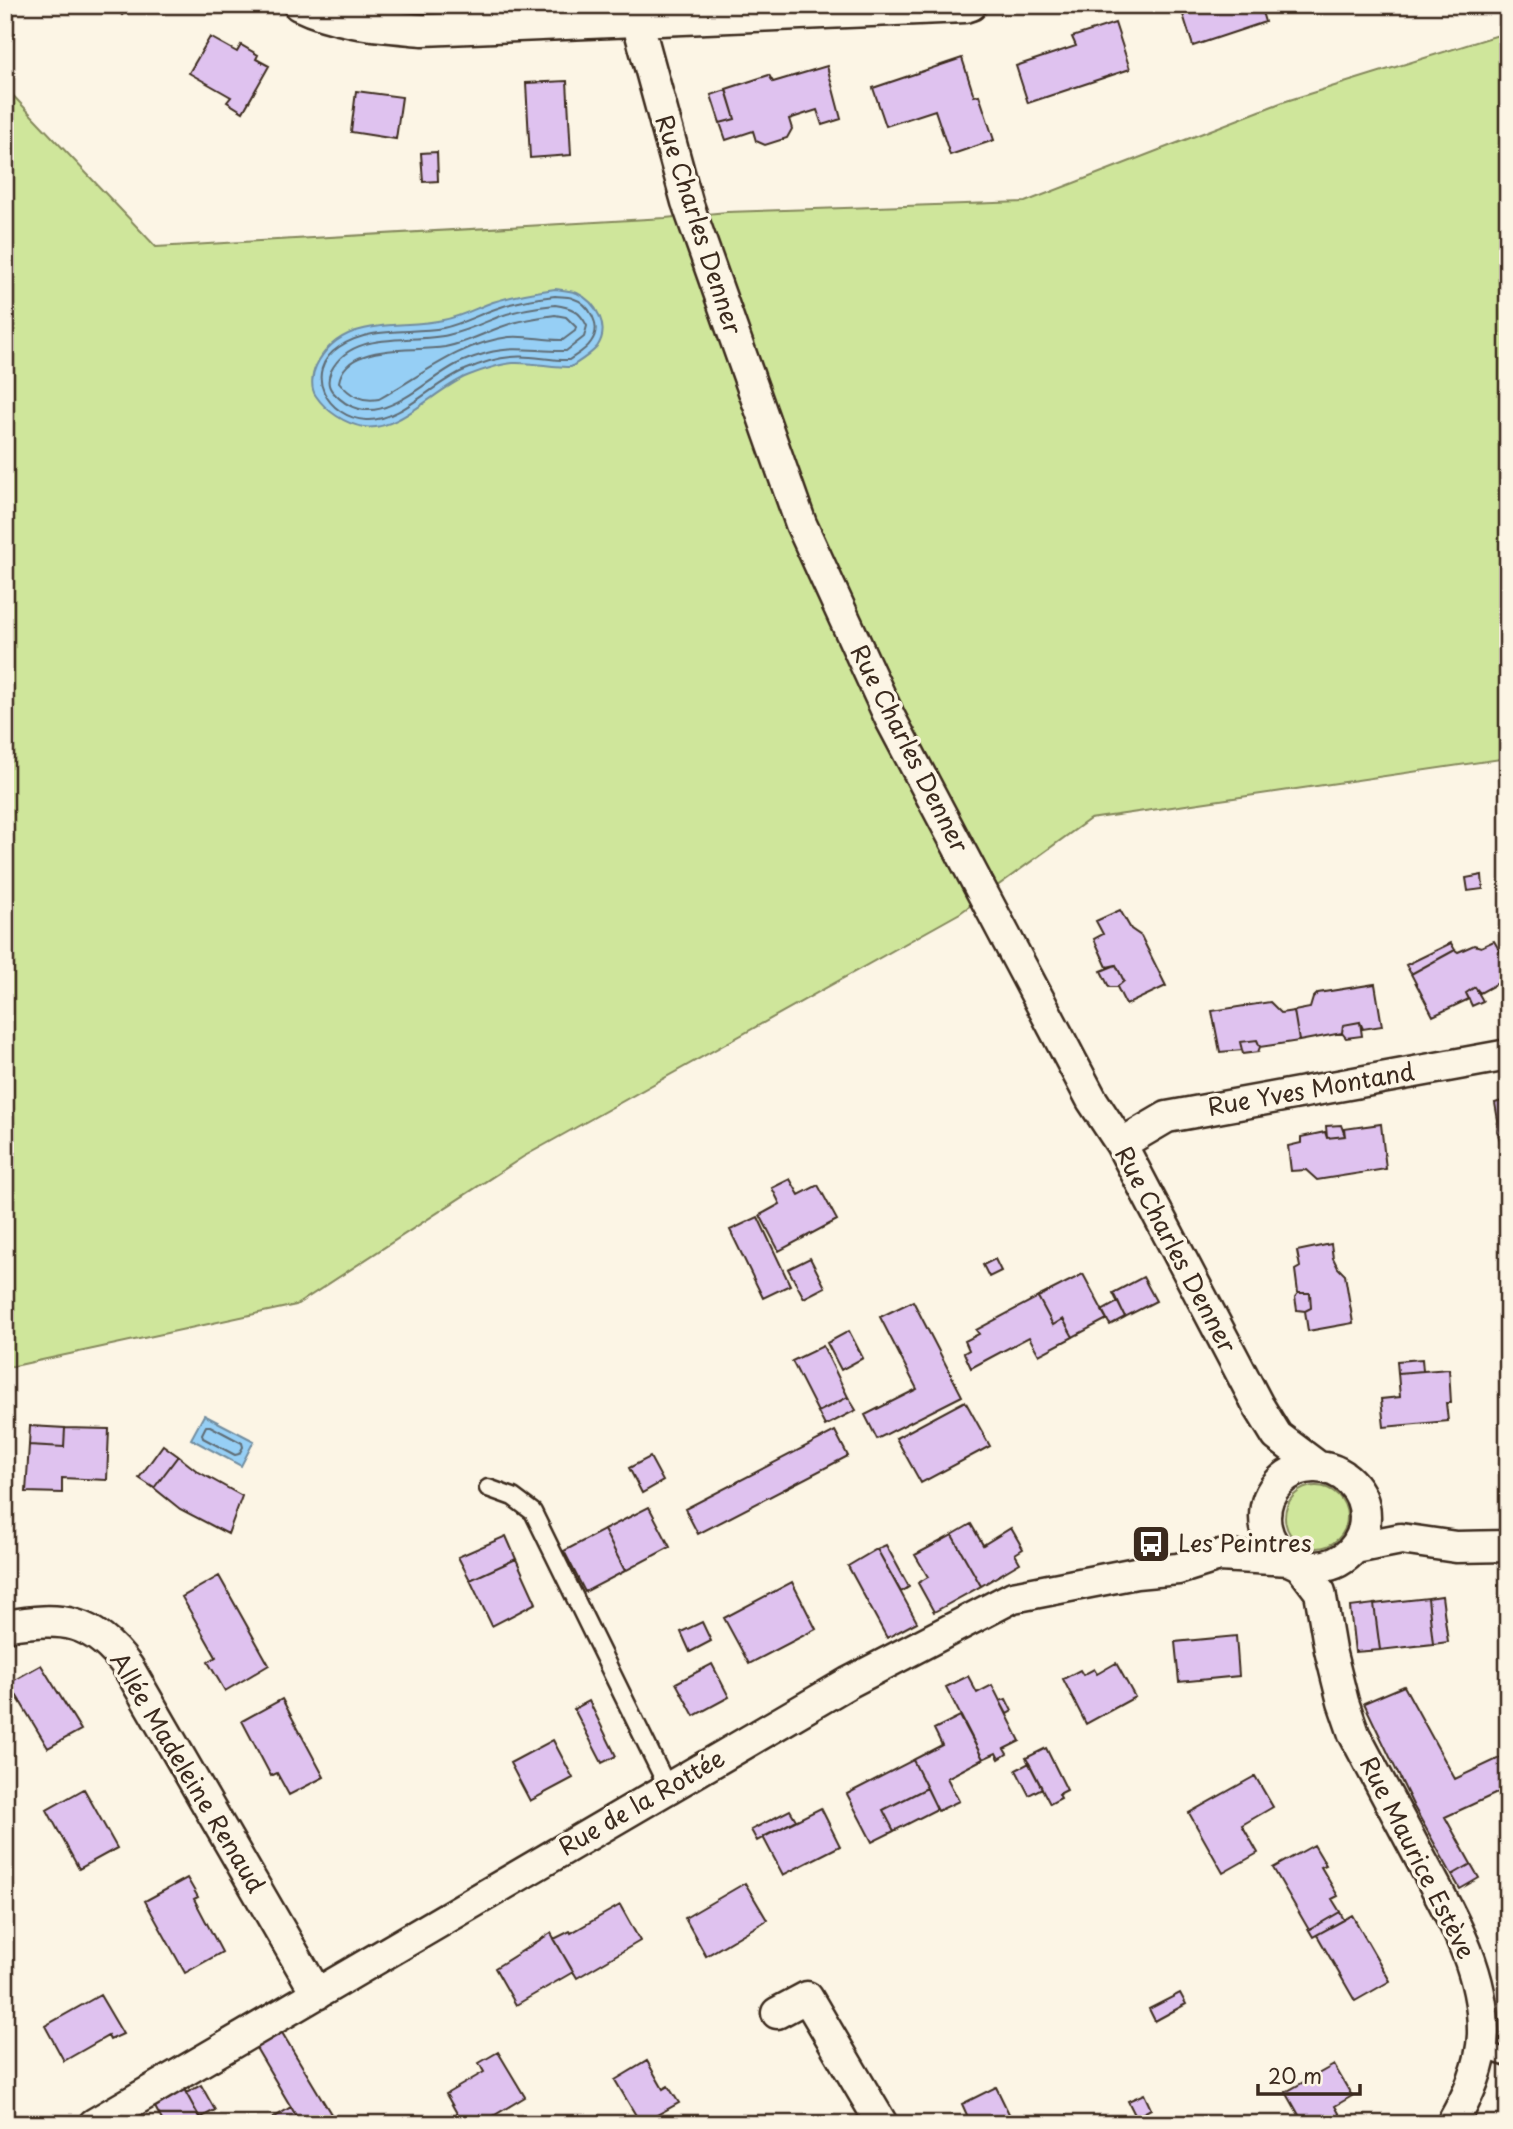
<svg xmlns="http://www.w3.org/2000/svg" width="1513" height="2129" viewBox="0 0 1513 2129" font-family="'Playpen Sans',sans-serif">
	<rect width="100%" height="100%" fill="#fcf5e5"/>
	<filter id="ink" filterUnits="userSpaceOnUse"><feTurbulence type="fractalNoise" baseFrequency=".0143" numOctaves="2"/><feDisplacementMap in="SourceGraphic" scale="14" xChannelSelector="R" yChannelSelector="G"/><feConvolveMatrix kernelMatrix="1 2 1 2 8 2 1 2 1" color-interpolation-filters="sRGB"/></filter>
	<g filter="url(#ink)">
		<path fill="#cfe69b" stroke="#85885c" stroke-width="2" d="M 1508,32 L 1508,758 L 1090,819 L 960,913 L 523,1157 L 296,1305 L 5,1368 L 5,87 L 156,247 L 665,218 L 727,212 L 1025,202 L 1283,102 Z
			M1285 1517a31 31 0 1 1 62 0a31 31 0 1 1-62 0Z"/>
		<path fill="#96cff5" stroke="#728d9f" stroke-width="2" d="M 555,289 C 562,290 570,290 577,293 C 596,302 611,327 597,347 C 590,355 580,361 571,367 C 552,367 531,362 513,363 C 498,364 480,371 467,376 C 436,389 398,432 364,427 C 345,424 326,411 316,396 C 310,388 312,374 316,366 C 341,314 398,330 443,320 C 461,317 476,308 493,302 C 514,295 534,292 555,289 Z
			M 204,1415 L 254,1441 L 241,1466 L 191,1439 Z"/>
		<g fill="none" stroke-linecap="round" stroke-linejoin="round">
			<path stroke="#5f6c74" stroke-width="2" d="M 555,296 C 560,297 567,296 572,298 C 589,303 603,326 591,342 C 586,350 576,355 569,360 C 550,361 529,354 511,357 C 495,358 479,364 465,370 C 434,382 400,422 366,420 C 328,418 301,372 339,347 C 370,326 408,334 443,328 C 462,324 479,314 498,308 C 517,301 535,298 555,296 Z
				M 555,305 C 571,307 580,311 587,326 L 584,337 L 566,351 C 538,352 515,345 487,353 C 477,356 466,359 457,364 C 418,384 373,439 332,391 C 327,385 328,378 331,371 C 352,329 410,344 448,335 C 466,331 481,324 498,317 C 516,310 535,307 555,305 Z
				M 555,315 L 566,317 L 576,327 L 575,331 L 563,340 C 545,341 527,335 509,337 C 460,343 422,375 379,399 C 362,402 350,396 339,382 C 341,369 351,360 364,356 C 389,347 419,351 445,347 C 466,343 482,334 501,327 C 519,320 536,318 555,315 Z
				M 206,1426 L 210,1426 L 242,1443 L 243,1447 L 239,1454 L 235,1455 L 203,1438 L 202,1434 Z"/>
		</g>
		<path fill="#dfc2ef" stroke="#3b2a1e" stroke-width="2" d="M 114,5 L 134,5 L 122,15 Z
			M 1180,5 L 1260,5 L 1265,22 L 1193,46 Z
			M 1115,23 L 1130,69 L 1028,103 L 1016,66 L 1076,46 L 1072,37 Z
			M 210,37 L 237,52 L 241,45 L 258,55 L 256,59 L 269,66 L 243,112 L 227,102 L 231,97 L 189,73 Z
			M 962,58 L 974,96 L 979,95 L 994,140 L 950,155 L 935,110 L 886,126 L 873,88 Z
			M 827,66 L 841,119 L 822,125 L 817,110 L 789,119 L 792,129 L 787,138 L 765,145 L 756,141 L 753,131 L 726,140 L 720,123 L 735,119 L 726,89 L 769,75 L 773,82 Z
			M 567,81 L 571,155 L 530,158 L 526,83 Z
			M 726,90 L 735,119 L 720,123 L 711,95 Z
			M 356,91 L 402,97 L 396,139 L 351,132 Z
			M 437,152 L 438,181 L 423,182 L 421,153 Z
			M 1482,875 L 1483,889 L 1468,891 L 1466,878 Z
			M 1120,910 L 1131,929 L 1141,936 L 1166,986 L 1126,1005 L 1117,987 L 1124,981 L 1116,965 L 1107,967 L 1094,939 L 1103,934 L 1096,921 Z
			M 1494,941 L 1508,965 L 1508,971 L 1500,975 L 1500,982 L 1480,993 L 1475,987 L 1466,993 L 1469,999 L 1433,1016 L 1411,974 L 1455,950 L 1458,952 L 1474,945 L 1481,947 Z
			M 1451,943 L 1455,950 L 1411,974 L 1406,965 Z
			M 1116,965 L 1124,981 L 1117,987 L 1109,987 L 1101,971 Z
			M 1375,984 L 1382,1026 L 1363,1029 L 1360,1022 L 1343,1025 L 1342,1033 L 1299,1041 L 1294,1011 L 1310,1008 L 1313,998 L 1318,993 Z
			M 1475,987 L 1483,1001 L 1472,1006 L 1466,993 Z
			M 1270,1002 L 1281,1013 L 1294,1011 L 1299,1041 L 1260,1047 L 1257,1040 L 1240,1042 L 1242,1050 L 1220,1052 L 1212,1011 Z
			M 1360,1022 L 1362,1036 L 1346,1038 L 1342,1033 L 1343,1025 Z
			M 1257,1040 L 1260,1047 L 1258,1052 L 1243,1054 L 1240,1042 Z
			M 1508,1099 L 1508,1165 L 1497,1131 L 1498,1120 L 1495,1103 Z
			M 1381,1124 L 1386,1169 L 1317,1180 L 1306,1170 L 1291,1171 L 1288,1146 L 1301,1143 L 1301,1137 L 1325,1132 L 1327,1138 L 1345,1136 L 1344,1129 Z
			M 1341,1125 L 1345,1136 L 1327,1138 L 1326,1126 Z
			M 790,1179 L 799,1195 L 818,1185 L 837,1220 L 779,1251 L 760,1215 L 780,1204 L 772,1188 Z
			M 758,1217 L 790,1285 L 763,1298 L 730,1230 Z
			M 1331,1244 L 1333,1258 L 1338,1268 L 1345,1275 L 1353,1323 L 1308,1331 L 1305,1311 L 1311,1308 L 1310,1293 L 1298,1293 L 1295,1270 L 1300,1267 L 1297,1251 Z
			M 810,1258 L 825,1287 L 804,1298 L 788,1269 Z
			M 995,1259 L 1001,1271 L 989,1277 L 983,1265 Z
			M 1083,1274 L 1107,1319 L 1073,1337 L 1063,1319 L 1053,1325 L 1038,1297 Z
			M 1143,1277 L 1156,1301 L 1125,1317 L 1113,1293 Z
			M 1298,1293 L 1310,1293 L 1311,1308 L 1305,1311 L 1297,1310 L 1295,1297 Z
			M 1038,1297 L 1053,1325 L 1063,1319 L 1073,1337 L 1039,1355 L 1029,1337 L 971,1368 L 964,1353 L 969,1350 L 965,1341 L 979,1334 L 976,1330 Z
			M 913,1301 L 962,1396 L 877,1439 L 865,1415 L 917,1389 L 880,1317 Z
			M 1118,1302 L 1125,1317 L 1110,1325 L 1102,1311 Z
			M 849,1331 L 863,1358 L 841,1370 L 827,1343 Z
			M 823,1346 L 848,1397 L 818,1412 L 792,1361 Z
			M 1422,1359 L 1423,1371 L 1398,1373 L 1397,1361 Z
			M 1449,1369 L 1451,1403 L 1446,1403 L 1448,1421 L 1384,1427 L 1381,1399 L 1400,1397 L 1398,1373 Z
			M 848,1397 L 856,1410 L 825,1426 L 818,1412 Z
			M 965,1401 L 990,1446 L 921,1483 L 896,1438 Z
			M 30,1426 L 65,1428 L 64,1447 L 29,1445 Z
			M 65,1428 L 109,1429 L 107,1480 L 62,1478 L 62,1493 L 26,1492 L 29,1445 L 64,1447 Z
			M 835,1431 L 848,1456 L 698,1534 L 685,1509 Z
			M 163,1445 L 178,1456 L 154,1488 L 139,1478 Z
			M 178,1456 L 197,1471 L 242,1496 L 228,1534 L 180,1509 L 154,1488 Z
			M 650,1457 L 663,1481 L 642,1493 L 629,1468 Z
			M 649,1507 L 670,1547 L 625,1571 L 604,1530 Z
			M 971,1524 L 983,1545 L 1011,1528 L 1023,1549 L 1015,1554 L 1020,1563 L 981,1586 L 952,1535 Z
			M 604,1530 L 625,1571 L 585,1592 L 564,1551 Z
			M 952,1535 L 981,1586 L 934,1612 L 918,1583 L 928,1577 L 915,1555 Z
			M 506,1536 L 516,1559 L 470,1580 L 458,1557 Z
			M 886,1545 L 909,1587 L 901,1592 L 877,1549 Z
			M 877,1549 L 917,1622 L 887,1638 L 848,1566 Z
			M 516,1559 L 536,1603 L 492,1626 L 470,1580 Z
			M 219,1576 L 269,1665 L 225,1691 L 208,1662 L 216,1657 L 182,1597 Z
			M 792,1582 L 816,1629 L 749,1664 L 724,1618 Z
			M 1442,1596 L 1448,1642 L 1433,1644 L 1428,1598 Z
			M 1428,1598 L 1433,1644 L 1380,1650 L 1374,1604 Z
			M 1374,1604 L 1380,1650 L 1355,1652 L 1350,1607 Z
			M 702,1622 L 711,1641 L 690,1652 L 681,1632 Z
			M 1236,1636 L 1239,1676 L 1179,1682 L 1175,1642 Z
			M 1116,1663 L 1135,1697 L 1086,1724 L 1063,1679 L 1080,1670 L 1083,1675 L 1094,1669 L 1097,1674 Z
			M 712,1664 L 729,1697 L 694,1716 L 676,1683 Z
			M 41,1665 L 81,1730 L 48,1748 L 9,1683 Z
			M 968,1676 L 977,1693 L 992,1685 L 1020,1741 L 1004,1749 L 1007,1754 L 999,1759 L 996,1753 L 983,1759 L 946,1687 Z
			M 1404,1686 L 1455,1779 L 1508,1754 L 1508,1788 L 1445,1817 L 1471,1864 L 1452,1875 L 1414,1807 L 1364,1703 Z
			M 282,1699 L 324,1777 L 289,1795 L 277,1773 L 271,1776 L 242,1721 Z
			M 1006,1699 L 1012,1711 L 1007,1714 L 1000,1701 Z
			M 589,1701 L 616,1756 L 602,1763 L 574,1709 Z
			M 960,1716 L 983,1759 L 947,1778 L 959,1801 L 938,1811 L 913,1760 L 942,1745 L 934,1729 Z
			M 553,1740 L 573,1778 L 530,1801 L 510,1763 Z
			M 1046,1748 L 1067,1790 L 1059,1794 L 1061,1798 L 1050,1804 L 1026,1758 Z
			M 913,1760 L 927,1788 L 883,1810 L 894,1831 L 872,1842 L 847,1794 Z
			M 1029,1763 L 1042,1788 L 1029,1795 L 1016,1770 Z
			M 1255,1776 L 1273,1807 L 1242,1825 L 1258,1853 L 1223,1873 L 1189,1813 Z
			M 927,1788 L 937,1809 L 894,1831 L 883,1810 Z
			M 84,1789 L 117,1848 L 79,1869 L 47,1810 Z
			M 821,1808 L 840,1846 L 783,1875 L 763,1837 Z
			M 790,1810 L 796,1820 L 757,1841 L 751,1830 Z
			M 1314,1845 L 1326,1865 L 1321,1867 L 1338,1896 L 1332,1899 L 1340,1912 L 1309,1930 L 1273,1868 Z
			M 1471,1864 L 1479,1878 L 1460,1889 L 1452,1875 Z
			M 187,1878 L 198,1897 L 194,1899 L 222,1952 L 185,1973 L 145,1901 Z
			M 745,1883 L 767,1920 L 706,1956 L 685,1918 Z
			M 620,1905 L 640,1941 L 577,1978 L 554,1939 L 570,1931 L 571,1933 Z
			M 1340,1912 L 1344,1920 L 1313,1937 L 1309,1930 Z
			M 1352,1915 L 1390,1981 L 1355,2001 L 1317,1935 Z
			M 551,1933 L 573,1972 L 516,2005 L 495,1968 Z
			M 1180,1993 L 1186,2004 L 1155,2021 L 1149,2009 Z
			M 100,1995 L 123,2034 L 110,2040 L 108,2036 L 64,2061 L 45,2026 Z
			M 281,2031 L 334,2119 L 326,2124 L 301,2124 L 255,2046 Z
			M 498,2052 L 525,2097 L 480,2124 L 463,2124 L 446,2094 L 484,2072 L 479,2063 Z
			M 647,2061 L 663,2089 L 668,2086 L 679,2103 L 641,2124 L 615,2080 Z
			M 1334,2065 L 1352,2096 L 1335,2106 L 1345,2124 L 1304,2124 L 1286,2092 Z
			M 201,2085 L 215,2110 L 200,2118 L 186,2093 Z
			M 996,2087 L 1014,2124 L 971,2124 L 962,2104 Z
			M 184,2089 L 203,2124 L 164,2124 L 155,2107 Z
			M 1144,2094 L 1151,2109 L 1136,2117 L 1128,2101 Z
			M 291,2107 L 301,2124 L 264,2124 Z
			M 757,2117 L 760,2124 L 745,2124 Z"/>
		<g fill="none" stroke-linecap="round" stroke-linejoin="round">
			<g stroke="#3b2a1e" stroke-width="21">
				<path id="lane" d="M 488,1488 L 513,1497 L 533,1512 L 668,1788
					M 1481,2049 L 1508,2058"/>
			</g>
			<g stroke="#3b2a1e" stroke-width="35">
				<path id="street" d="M 299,5 C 338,24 381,26 423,30 L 965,7 L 971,5
					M 633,5 L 687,202 L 801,524 L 890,718 L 1092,1100 L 1121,1144 L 1258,1405 L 1277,1436 L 1317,1466
					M 1121,1144 L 1167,1117 L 1508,1055
					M1265 1517a50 50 0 1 1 100 0a50 50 0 1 1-100 0Z
					M 1355,1548 L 1401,1539 L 1456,1547 L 1508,1546
					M 1298,1563 L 1320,1592 L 1330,1650 L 1343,1702 L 1354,1734 C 1376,1775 1397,1815 1419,1856 C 1449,1912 1484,1968 1483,2034 C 1482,2066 1468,2096 1452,2124
					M 5,1626 C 62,1616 93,1619 128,1667 L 317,1994
					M 777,2013 L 807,1997 L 882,2124
					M 94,2124 L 848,1683 L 1013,1597 L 1136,1573 L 1178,1569 L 1219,1556 L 1290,1560"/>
			</g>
			<use href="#lane" stroke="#fcf5e5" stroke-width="16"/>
			<use href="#street" stroke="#fcf5e5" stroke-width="30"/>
		</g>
	</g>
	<defs>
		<g id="bus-square" transform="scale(2.0125)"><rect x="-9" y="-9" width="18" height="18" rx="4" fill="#3b2a1e" stroke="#fcf5e5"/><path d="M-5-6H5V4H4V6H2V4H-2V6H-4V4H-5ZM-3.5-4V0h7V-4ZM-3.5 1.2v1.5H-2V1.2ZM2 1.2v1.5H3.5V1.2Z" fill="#fff"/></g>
	</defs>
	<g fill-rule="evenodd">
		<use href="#bus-square" x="1151" y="1544"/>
	</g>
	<g text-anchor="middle" stroke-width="7" stroke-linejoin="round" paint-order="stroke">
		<g font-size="24" fill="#3b2a1e" stroke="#fcf5e5">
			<text transform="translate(698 225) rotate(72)" y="8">Rue Charles Denner</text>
			<text transform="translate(909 749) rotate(63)" y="8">Rue Charles Denner</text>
			<text transform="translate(1311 1090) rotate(-10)" y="8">Rue Yves Montand</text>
			<text transform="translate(1175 1250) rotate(62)" y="8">Rue Charles Denner</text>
			<text transform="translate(187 1773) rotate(59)" y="8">Allée Madeleine Renaud</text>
			<text transform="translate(642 1803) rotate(-30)" y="8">Rue de la Rottée</text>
			<text transform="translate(1417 1858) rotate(63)" y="8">Rue Maurice Estève</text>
		</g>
		<g font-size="24" fill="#3b2a1e" stroke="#fcf5e5" text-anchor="start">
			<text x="1178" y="1552">Les Peintres</text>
		</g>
	</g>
	<rect width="1513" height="2129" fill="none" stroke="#fcf5e5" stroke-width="28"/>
	<rect x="14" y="14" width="1485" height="2101" fill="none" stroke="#3b2a1e" stroke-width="2.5" filter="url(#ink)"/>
	<path d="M1258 2084v10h102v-10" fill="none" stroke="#3b2a1e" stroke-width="3.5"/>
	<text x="1268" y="2084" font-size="21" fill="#3b2a1e" stroke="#fcf5e5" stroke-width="5" paint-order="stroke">20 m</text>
</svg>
